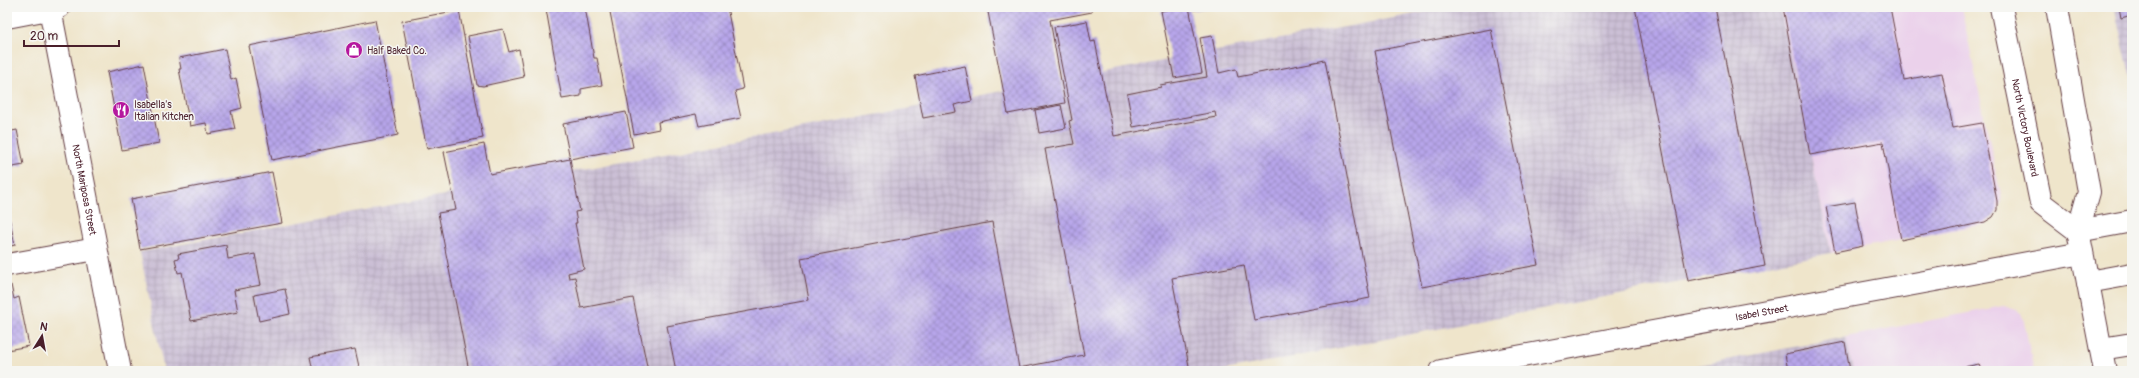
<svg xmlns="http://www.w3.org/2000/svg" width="2139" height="378" viewBox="0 0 2139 378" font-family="Pangolin,sans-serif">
	<defs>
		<pattern id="industrial-grid" width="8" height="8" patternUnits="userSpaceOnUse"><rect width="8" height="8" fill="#cbbfd5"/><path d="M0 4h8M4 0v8" fill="none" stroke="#b0a4b7"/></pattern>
		<pattern id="building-cross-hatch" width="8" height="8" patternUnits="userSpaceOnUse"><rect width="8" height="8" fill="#b7a6ea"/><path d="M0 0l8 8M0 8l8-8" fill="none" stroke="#9787be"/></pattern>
	</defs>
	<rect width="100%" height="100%" fill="#f6f6f2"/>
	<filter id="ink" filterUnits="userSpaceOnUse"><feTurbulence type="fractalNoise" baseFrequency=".025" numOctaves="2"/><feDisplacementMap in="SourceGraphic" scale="8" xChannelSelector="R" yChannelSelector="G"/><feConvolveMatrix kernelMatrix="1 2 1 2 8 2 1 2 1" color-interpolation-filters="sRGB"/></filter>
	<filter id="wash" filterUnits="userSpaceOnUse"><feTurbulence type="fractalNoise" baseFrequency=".012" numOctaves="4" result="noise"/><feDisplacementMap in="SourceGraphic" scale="16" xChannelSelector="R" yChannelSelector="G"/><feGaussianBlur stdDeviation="0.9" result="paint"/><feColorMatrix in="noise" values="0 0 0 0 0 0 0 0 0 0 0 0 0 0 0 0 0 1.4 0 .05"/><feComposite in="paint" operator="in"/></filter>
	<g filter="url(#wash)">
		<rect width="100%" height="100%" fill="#efe5cb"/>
		<path fill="#ebd1eb" d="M 1780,7 L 1961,7 L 2002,200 L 1998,212 L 1986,224 L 1831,253 Z
			M 2003,306 L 2017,309 L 2024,321 L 2034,371 L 1853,371 L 1846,337 Z"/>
		<path fill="url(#industrial-grid)" d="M 1452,7 L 1780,7 L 1831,253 L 1220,371 L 164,371 L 140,252 Z
			M 2115,7 L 2132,7 L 2132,83 L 2117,20 Z
			M 1846,337 L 1853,371 L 1668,371 Z"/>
		<g id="blocks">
			<path fill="url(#building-cross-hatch)" d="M 558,7 L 585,7 L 594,58 L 597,58 L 602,85 L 581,89 L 581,96 L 562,99 L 546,9 Z
				M 609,7 L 727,7 L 743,89 L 735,91 L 741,118 L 699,126 L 696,114 L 658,122 L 659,129 L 634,134 Z
				M 987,7 L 1091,7 L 1092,12 L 1050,20 L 1065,103 L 1008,114 Z
				M 1182,7 L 1189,7 L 1202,73 L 1174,78 L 1161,11 Z
				M 1193,7 L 1207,7 L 1207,8 L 1194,10 Z
				M 1635,7 L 1715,7 L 1765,266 L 1688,281 Z
				M 1783,7 L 1890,7 L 1904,80 L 1942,73 L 1953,128 L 1982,123 L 1997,201 L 1997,210 L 1993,217 L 1985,222 L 1901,240 L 1883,142 L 1810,155 Z
				M 2119,7 L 2132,7 L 2132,15 L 2121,18 Z
				M 459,10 L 483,138 L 427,149 L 402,21 Z
				M 375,20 L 398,135 L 272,160 L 249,46 Z
				M 1087,21 L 1091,42 L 1095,41 L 1114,136 L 1216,117 L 1215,112 L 1133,127 L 1127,94 L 1161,87 L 1160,85 L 1207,77 L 1200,38 L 1212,36 L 1219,73 L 1236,69 L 1238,77 L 1325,60 L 1370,298 L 1254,320 L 1244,265 L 1172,278 L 1190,371 L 676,371 L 667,326 L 809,300 L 801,258 L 992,222 L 1019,368 L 1084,355 L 1045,149 L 1074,144 L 1069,121 L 1072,120 L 1054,27 Z
				M 503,29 L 509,52 L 519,49 L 524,77 L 483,86 L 477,85 L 468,36 Z
				M 1491,29 L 1538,265 L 1422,287 L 1375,51 Z
				M 225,49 L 231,80 L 236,78 L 242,108 L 231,111 L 235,129 L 208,134 L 206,123 L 190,126 L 179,69 L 181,69 L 179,58 Z
				M 144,64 L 159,143 L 122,150 L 107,72 Z
				M 965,66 L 972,101 L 954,105 L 956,112 L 923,118 L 915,76 Z
				M 1061,105 L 1066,128 L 1039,133 L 1035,110 Z
				M 626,112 L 633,147 L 570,159 L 563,124 Z
				M 17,130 L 24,165 L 7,168 L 7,132 Z
				M 484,144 L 490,174 L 570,159 L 580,211 L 575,212 L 577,223 L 575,223 L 584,269 L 568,273 L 569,278 L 575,277 L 581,308 L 633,298 L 648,371 L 469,371 L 438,213 L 456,210 L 444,152 Z
				M 272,172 L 282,223 L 140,249 L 131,199 Z
				M 1855,202 L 1863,246 L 1835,252 L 1826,207 Z
				M 7,208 L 15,245 L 7,247 Z
				M 226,245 L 228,259 L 255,254 L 261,285 L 234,290 L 238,312 L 191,321 L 182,272 L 178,273 L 175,259 L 179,258 L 178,254 Z
				M 11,285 L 14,299 L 19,297 L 29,346 L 7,350 L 7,286 Z
				M 285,289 L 290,314 L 259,321 L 254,295 Z
				M 1845,342 L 1850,371 L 1788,371 L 1785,354 Z
				M 355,349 L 360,371 L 313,371 L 310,357 Z
				M 1979,364 L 1981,371 L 1949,371 L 1949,370 Z"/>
		</g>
	</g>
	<g filter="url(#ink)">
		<use href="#blocks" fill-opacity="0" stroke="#633d43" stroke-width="1"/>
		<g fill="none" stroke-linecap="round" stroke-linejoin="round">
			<g stroke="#633d43" stroke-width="24">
				<g id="minor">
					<path d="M 2078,231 L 2132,221"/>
					<path d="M 7,265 L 96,249"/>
					<path d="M 2088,282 L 2132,274"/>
					<path d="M 2101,349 L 2132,344"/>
					<path id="s1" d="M 1441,371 L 2082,253"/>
				</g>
			</g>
			<g stroke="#633d43" stroke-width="24">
				<g id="major">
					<path id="s2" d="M 2001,7 L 2041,203 L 2078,231"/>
					<path d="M 2057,7 L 2089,192 L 2078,231 L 2105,371"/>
					<path id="s3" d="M 50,9 L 120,371"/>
					<path d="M 7,17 L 59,7"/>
				</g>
			</g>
			<use href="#minor" stroke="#fff" stroke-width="22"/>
			<use href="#major" stroke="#fff" stroke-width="22"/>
		</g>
	</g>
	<defs>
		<g id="shop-disc" transform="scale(0.9)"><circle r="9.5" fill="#b5179e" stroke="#f6f6f2"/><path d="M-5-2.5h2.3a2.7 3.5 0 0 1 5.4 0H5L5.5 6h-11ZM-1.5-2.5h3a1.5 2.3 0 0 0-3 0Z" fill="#fff"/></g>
		<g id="restaurant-disc" transform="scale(0.9)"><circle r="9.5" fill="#b5179e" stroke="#f6f6f2"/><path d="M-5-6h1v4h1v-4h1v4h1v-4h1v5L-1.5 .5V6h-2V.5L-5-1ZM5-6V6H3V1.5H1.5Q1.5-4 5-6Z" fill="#fff"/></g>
	</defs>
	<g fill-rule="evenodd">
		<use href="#shop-disc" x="354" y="50"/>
		<use href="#restaurant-disc" x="121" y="110"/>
	</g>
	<g text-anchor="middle" stroke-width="3" stroke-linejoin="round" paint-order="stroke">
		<g font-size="10" fill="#4a1f2b" stroke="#f6f6f2" text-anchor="start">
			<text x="367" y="54">Half Baked Co.</text>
			<text x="134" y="108">Isabella's<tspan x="134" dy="12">Italian Kitchen</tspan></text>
		</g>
		<g font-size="10" fill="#4a1f2b" stroke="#f6f6f2">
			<text dy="4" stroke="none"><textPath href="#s2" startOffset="123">North Victory Boulevard</textPath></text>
			<text dy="4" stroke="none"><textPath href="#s3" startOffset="184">North Mariposa Street</textPath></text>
			<text dy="4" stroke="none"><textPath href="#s1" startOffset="326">Isabel Street</textPath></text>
		</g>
	</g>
	<rect width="2139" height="378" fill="none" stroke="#f6f6f2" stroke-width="24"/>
	<g transform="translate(42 336) rotate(11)" stroke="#f6f6f2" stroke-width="3" paint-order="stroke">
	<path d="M0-3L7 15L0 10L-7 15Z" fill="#4a1f2b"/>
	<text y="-6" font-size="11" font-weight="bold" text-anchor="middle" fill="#4a1f2b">N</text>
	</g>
	<path d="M24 40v6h95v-6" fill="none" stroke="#4a1f2b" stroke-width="2"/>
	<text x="30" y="40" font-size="12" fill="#4a1f2b" stroke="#f6f6f2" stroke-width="3" paint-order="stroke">20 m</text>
</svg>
